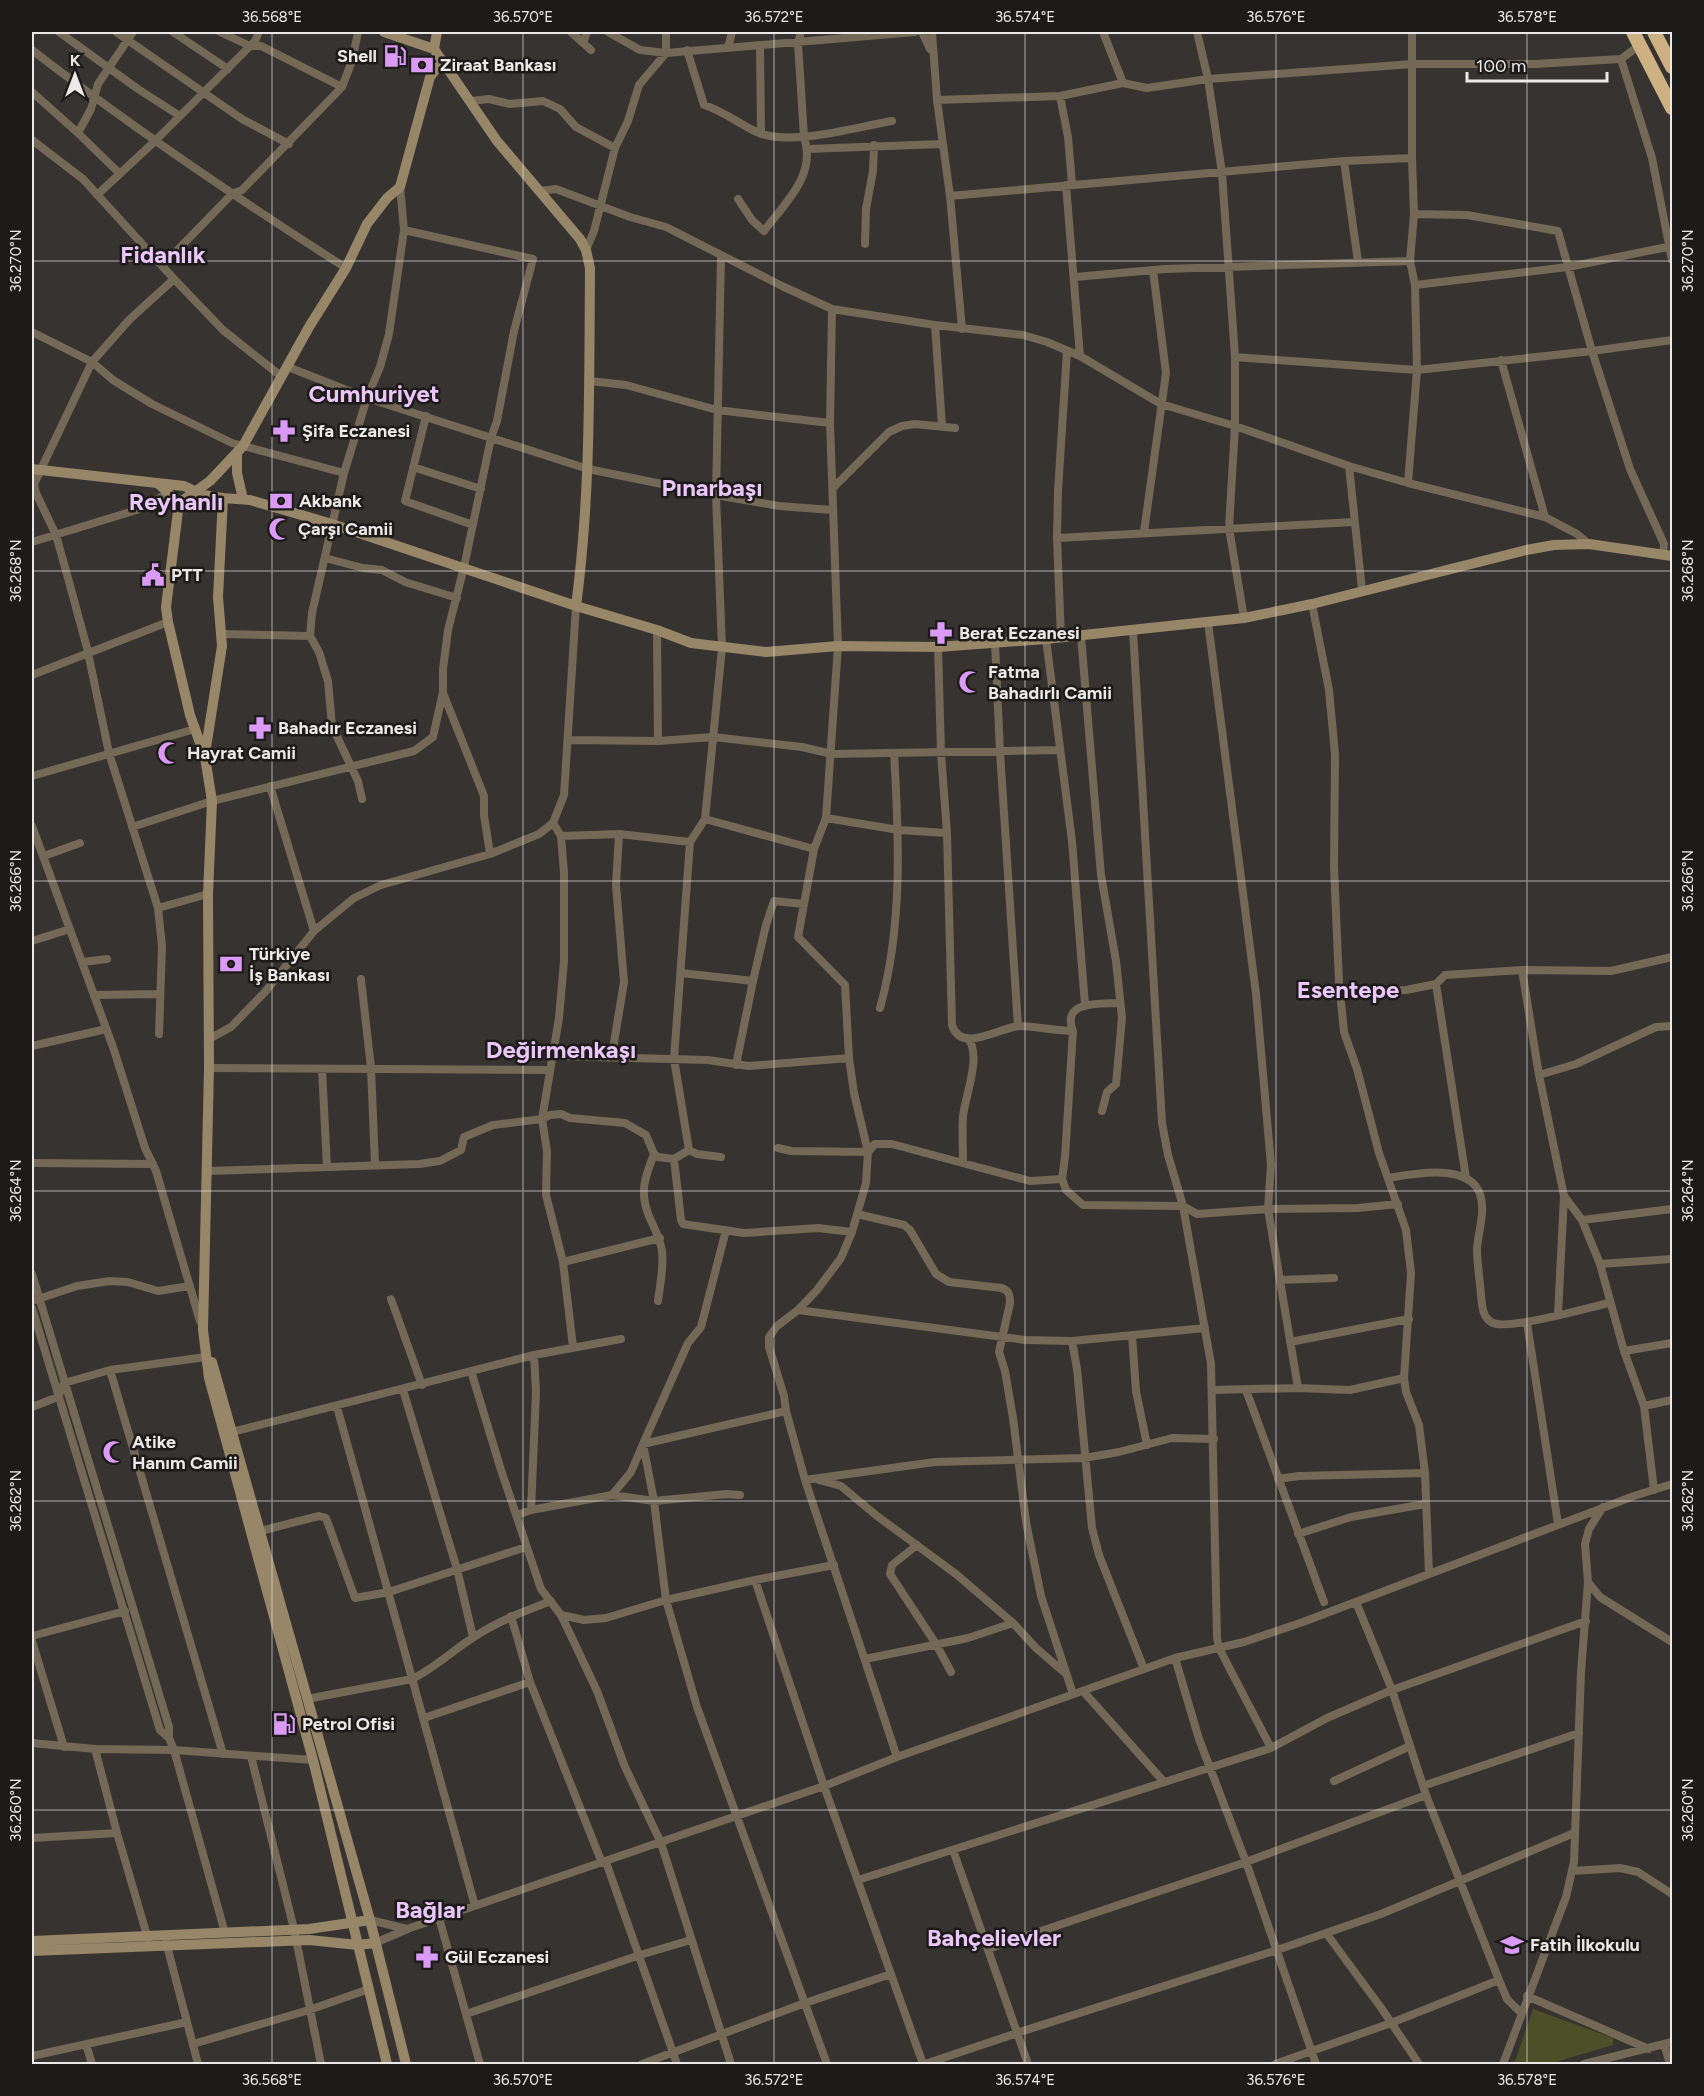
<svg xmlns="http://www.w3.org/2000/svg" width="1704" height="2096" viewBox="0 0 1704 2096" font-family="Figtree,sans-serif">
	<rect width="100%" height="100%" fill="#363330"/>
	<path fill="#4c4f27" d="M 1533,2009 L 1613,2038 L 1613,2045 L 1549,2064 L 1514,2064 Z"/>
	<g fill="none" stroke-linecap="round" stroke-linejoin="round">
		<path stroke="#746956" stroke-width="8" d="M 59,32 L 138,89 L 180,116
			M 116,32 L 242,119 L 289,144
			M 173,32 L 228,69
			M 220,32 L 250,46 L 261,46 L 342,87
			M 571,32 L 591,50
			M 608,32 L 640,50 L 666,53 L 915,32
			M 922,32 L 930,49
			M 932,32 L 937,100 L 950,196 L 962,329
			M 1103,32 L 1123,83
			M 1197,32 L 1208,79 L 1222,173 L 1235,357 L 1235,426 L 1229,528 L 1244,618
			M 583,43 L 587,32
			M 760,46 L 761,134
			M 728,48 L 732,32
			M 32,50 C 133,128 238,199 346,268
			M 687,50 L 704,105 C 724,111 740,125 759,133 C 793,146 856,127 892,121
			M 1621,59 L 1652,158 L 1672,260
			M 32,92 L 78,133 L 120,174
			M 1060,96 L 1068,137 L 1072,184 L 1066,185 L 1080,356
			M 937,100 L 1060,96 L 1123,83 L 1147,88 L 1208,79 L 1413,64 L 1535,64 L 1621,59 L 1640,45
			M 471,101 L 489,99 L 510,104 L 543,101 L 560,109 L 576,127 L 615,148
			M 78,133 L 91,109 L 98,84 L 133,32
			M 32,140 L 83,179 L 174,279 L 223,330 L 282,377
			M 808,149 L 942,144
			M 1344,161 L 1358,262
			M 540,191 L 556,189 L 630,217 L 666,227 L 782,286 L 832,309 L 935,325 L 1023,335 L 1047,342 L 1080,356 L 1161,404 L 1235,426 L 1349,466 L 1408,483 L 1545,517 L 1577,534 L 1589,544
			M 97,195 L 155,141 L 255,41 L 259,32
			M 950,196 L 1344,161 L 1412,158
			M 738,199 L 752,220 L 764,231 C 785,203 817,175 804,137 L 798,43 L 801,32
			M 1414,214 L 1467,215 L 1558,231 L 1592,351 L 1630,469 L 1664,544 L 1663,555
			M 865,244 L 866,209 L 873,171 L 874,145
			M 586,250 L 594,231 L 615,148 L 628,121 L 639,85 L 666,53 L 666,32
			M 162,266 L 232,194 L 242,190 L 342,87 L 352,61 L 358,32
			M 1075,277 L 1165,269 L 1410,261
			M 1415,285 L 1568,267 L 1672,246
			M 935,325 L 942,426
			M 32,332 L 92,362 L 113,380 L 152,404 L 232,443 L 344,473
			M 1235,357 L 1417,370 L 1592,351 L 1672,340
			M 1501,360 L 1545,517
			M 288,367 L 367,398 L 588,469 L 716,495 L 779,506 L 832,510
			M 590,381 L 626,385 L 717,410 L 830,423
			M 426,416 L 405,501 L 473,525
			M 1349,466 L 1362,590
			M 413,467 L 481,489
			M 1408,483 L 1417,370 L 1415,285 L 1410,261 L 1414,214 L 1412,158 L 1412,32
			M 834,487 L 889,432 L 902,426 L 915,424 L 955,428
			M 1144,532 L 1166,373 L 1153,270
			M 1057,538 L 1354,522
			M 32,542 L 140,509 L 168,493
			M 325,558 L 363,568 L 382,570 L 405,582 L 457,598
			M 1312,604 L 1329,690 L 1335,754 L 1334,867 L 1339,982 L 1344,1032 L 1357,1069 L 1379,1153 L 1406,1230 L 1411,1273 L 1404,1378 L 1406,1392 L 1419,1425 L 1425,1473 L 1429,1574
			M 1208,622 L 1256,994 L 1271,1165 L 1268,1209 L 1298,1388
			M 657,630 L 658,741
			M 1133,631 L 1162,1123 L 1168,1155 L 1183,1206 L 1211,1364 L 1217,1638 L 1219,1648 L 1271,1748
			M 221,634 L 310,636
			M 1081,636 L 1101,875 L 1116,961 L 1122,1018 L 1116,1084 L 1107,1092 L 1102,1111
			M 1061,638 L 1057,538 L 1058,491 L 1067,351
			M 1046,639 L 1072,841 L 1085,1005
			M 995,643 L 1000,752 L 1018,1026
			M 938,647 L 941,753 L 947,833 L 952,1025 C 961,1055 1002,1026 1020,1026 C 1037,1027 1055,1030 1073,1031
			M 32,675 L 168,622
			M 443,693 L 484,796 L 484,815 L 490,854
			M 568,740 L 658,741 L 713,737 L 802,747 L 832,754 L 1059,750
			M 32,776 L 195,729
			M 270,786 L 314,931
			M 362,799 L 358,781 L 332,726 L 328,681 L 319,652 L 310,636 L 312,613 L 344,473 L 367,398 L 380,367 L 389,334 L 404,230 L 400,187
			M 826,818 L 899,830 L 947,833
			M 705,819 L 814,849 L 826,818 L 838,646 L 830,423 L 832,309
			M 553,823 L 561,836 L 564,873 L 564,961 L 559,1018 L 542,1119 L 547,1151 L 546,1195 L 563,1262 L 573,1347
			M 32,826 L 113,1047 L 145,1148 L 156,1171 L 200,1321
			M 132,827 L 212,801 L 414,751 L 433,737 L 443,692 L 443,669 L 448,630 L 464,567 L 491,438 L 497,421 L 514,331 L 533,259 L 404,230
			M 561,836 L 619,834 L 690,842 L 705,819 L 722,648 L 716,495 L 721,256
			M 814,849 L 798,937 L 845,985 L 849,1058 L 854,1093 L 868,1152 L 866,1183 L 852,1232 L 841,1258 L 817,1290 L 798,1310 L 777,1326 L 769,1337 L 769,1347 L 784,1396 L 786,1411 L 805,1480 L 897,1757
			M 44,856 L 80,843
			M 158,908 L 208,894
			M 32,941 L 70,929
			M 83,962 L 107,959
			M 1522,970 L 1539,1075 L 1564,1196 L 1558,1314
			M 681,973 L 753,981
			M 361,979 L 371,1068 L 375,1165
			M 1436,984 L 1466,1178
			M 1341,992 L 1406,990 L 1436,984 L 1445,975 L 1522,970 L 1611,971 L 1672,957
			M 94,995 L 159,994
			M 880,1008 C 903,926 899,837 894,753
			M 159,1034 L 162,946 L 158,908 L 109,753 L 87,648 L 68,578 L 56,535 L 36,493 L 34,484 L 92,362 L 129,320 L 174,279
			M 209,1039 L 231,1027 L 265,992 L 314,931 L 354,898 L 381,885 L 490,854 L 539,834 L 553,823 L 564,795 L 576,606
			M 32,1046 L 106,1029
			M 553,1056 L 708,1060 L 749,1066 L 849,1058
			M 608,1058 L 612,1055 L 624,982 L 616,885 L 619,834
			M 736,1065 L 753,981 L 766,925 L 774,901 L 804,904
			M 209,1068 L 549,1070
			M 322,1069 L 327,1167
			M 1539,1075 L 1576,1064 L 1656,1027 L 1672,1026
			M 778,1148 L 791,1151 L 868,1152 L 875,1144 L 892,1144 L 1030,1181 L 1062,1179 L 1066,1190 L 1083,1205 L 1183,1206 L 1197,1214 L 1268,1209 L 1358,1208 L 1398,1204
			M 689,1150 L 674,1059 L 690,842
			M 654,1154 C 645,1177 639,1192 649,1216 C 654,1228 660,1238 662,1251 C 664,1267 660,1285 658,1301
			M 674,1159 L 681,1220 L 683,1224 L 744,1233 L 818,1228 L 852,1232
			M 32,1163 L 153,1164
			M 963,1163 C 963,1148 962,1131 963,1116 C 965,1097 983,1052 967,1038
			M 207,1171 L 419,1164 L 440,1161 L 461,1150 L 464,1137 L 493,1125 L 542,1119 L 550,1115 L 561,1114 L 570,1118 L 625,1123 L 646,1135 L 654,1154 L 658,1157 L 674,1159 L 689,1150 L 697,1154 L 721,1157
			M 1388,1178 C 1412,1174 1469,1162 1480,1194 C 1486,1211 1478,1232 1477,1249 C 1477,1264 1480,1280 1481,1295 C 1482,1305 1482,1318 1493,1323 C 1510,1330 1587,1308 1609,1303
			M 1062,1179 L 1065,1157 L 1073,1031 C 1061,1000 1100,1004 1119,1003
			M 1564,1196 L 1582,1220 L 1600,1264 L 1624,1351 L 1644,1406 L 1654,1490
			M 857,1214 L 904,1225 L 910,1230 L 936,1274 L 949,1282 L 1002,1288 C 1009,1291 1010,1295 1010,1303 L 999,1352 L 1005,1371 L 1013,1418 L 1026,1522 L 1041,1596 L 1073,1694
			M 1582,1220 L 1672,1209
			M 726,1230 L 701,1327 L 688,1343 L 643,1444 L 654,1501 L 666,1600 L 697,1707 L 827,2064
			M 563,1262 L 660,1238
			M 1600,1264 L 1672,1259
			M 32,1274 L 169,1727 L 169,1738
			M 1280,1280 L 1334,1278
			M 391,1299 L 422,1385
			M 32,1301 L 77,1286 L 110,1281 L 128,1282 L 158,1291 L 190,1286
			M 32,1308 L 160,1730 L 169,1738 L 174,1750 L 225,1933
			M 798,1310 L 1025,1340 L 1072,1341 L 1205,1328
			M 1527,1323 L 1558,1524
			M 1132,1335 L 1136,1391 L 1147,1445
			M 1072,1341 L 1077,1369 L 1092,1528 L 1099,1555 L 1144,1669
			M 1290,1342 L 1409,1319
			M 1624,1351 L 1672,1343
			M 110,1370 L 223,1754
			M 471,1371 L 501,1470 L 541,1589 L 561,1615 L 572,1638 L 597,1691 L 625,1767 L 661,1843 L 731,2064
			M 403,1390 L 457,1569 L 473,1637
			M 1212,1390 L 1298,1388 L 1350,1390 L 1404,1378
			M 1246,1390 L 1324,1602
			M 1644,1406 L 1672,1400
			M 32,1407 L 58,1397 L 64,1383 L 110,1370 L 206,1357
			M 337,1407 L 475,1906
			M 228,1433 L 534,1355 L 621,1339
			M 1278,1479 L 1299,1476 L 1425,1473
			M 805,1480 L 935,1462 L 1084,1458 L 1119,1452 L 1172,1438 L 1214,1439
			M 819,1480 L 841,1486 L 877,1516 L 956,1574 L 1013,1623 L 1036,1648 L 1065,1673
			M 612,1495 L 631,1472 L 643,1444 L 786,1411
			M 531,1510 L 536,1392 L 534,1355
			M 517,1515 L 531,1510 L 612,1495 L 654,1501 L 727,1494 L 740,1495
			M 260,1531 L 319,1516 L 326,1518 L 355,1598 L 389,1592 L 526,1547
			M 1298,1534 L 1351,1517 L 1425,1504
			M 917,1545 L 892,1565 L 890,1574 L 936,1644 L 951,1672
			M 755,1580 L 824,1786 L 923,2064
			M 1588,1582 L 1600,1597 L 1672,1642
			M 1356,1602 L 1392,1690 L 1426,1795 L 1499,1980 L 1507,1999 L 1521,2013
			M 561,1615 L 584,1620 L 606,1618 L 666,1600 L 755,1580 L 834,1565
			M 511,1616 L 530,1682 L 602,1863
			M 32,1636 L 125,1611
			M 32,1641 L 64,1747
			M 1175,1658 L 1199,1739 L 1246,1862 L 1316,2064
			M 865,1659 L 968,1638 L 1013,1623
			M 1083,1691 L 1164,1782
			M 307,1699 L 412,1679 C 435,1668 453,1650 474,1637 C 498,1621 525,1611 551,1601
			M 424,1718 L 530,1682
			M 32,1743 L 95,1749 L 174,1750 L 313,1760
			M 95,1749 L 117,1833 L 148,1939
			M 251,1756 L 294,1929 L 321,2064
			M 1334,1781 L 1410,1746
			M 1423,1786 L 1579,1733
			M 32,1838 L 117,1833
			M 953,1850 L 1028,2064
			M 606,1862 L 677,2064
			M 1572,1871 L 1620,1868 L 1638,1872 L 1672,1894
			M 858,1880 L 1271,1748 L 1327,1718 L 1392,1690 L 1586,1621
			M 439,1918 L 480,2064
			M 370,1920 L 407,1929
			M 1326,1933 L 1382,2009 L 1419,2064
			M 166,1942 L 198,2064
			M 375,1943 L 410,1928 L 824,1786 L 897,1757 L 1175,1658 L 1244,1642 L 1303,1622 L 1634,1496 L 1672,1484
			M 988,1949 L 1246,1862 L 1426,1795
			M 1527,1996 L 1649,2049
			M 466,2014 L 640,1955 L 691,1940
			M 86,2044 L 92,2064
			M 193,2044 L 309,2010 L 369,1989
			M 1664,2044 L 1670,2064
			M 32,2056 L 187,2022
			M 642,2064 L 805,2003 L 891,1974
			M 925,2064 L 1017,2033 L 1277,1950 L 1381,1914 L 1574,1833
			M 1275,2064 L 1391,2023 L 1499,1980
			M 1503,2064 L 1566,1897 L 1574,1862 L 1581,1672 L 1588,1582 L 1585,1544 L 1589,1529 L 1603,1507
			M 1584,2064 L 1672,2042"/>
		<path stroke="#988669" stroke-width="10" d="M 384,32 L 434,49 L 497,141 L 580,239 L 586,250 L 590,268 C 589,381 591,494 576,606
			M 434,49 L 437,32
			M 237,453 L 237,473 L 243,499
			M 32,469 L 184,486 L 203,495 L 223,498 L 250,500 L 332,524 L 576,606 L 657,630 L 691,643 L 766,652 L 838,646 L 938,647 L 1046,639 L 1244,618 L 1312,604 L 1526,550 L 1554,545 L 1589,544 L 1672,556
			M 159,484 L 179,503
			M 205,754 L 222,646 L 218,597 L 223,498
			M 212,1362 L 370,1920 L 406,2064
			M 32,1941 L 309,1929 L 370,1920
			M 32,1951 L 309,1940 L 358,1945 L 375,1943
			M 387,2064 L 313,1760 L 209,1378 L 203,1330 L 209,1068 L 208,894 L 212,801 L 205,757 L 190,715 L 168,622 L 166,607 L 179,503 L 210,481 L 243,446 L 309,327 L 346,268 L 367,224 L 387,198 L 400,187 L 430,77 L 436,69 L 444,62"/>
		<path stroke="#cdb183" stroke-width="14" d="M 1633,32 L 1672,108
			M 1654,32 L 1672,67"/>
	</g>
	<path fill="none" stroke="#ece9e8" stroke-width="1.5" stroke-opacity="0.45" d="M 272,32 L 272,2064M 523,32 L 523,2064M 774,32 L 774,2064M 1025,32 L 1025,2064M 1276,32 L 1276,2064M 1527,32 L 1527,2064M 32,261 L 1672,261M 32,571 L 1672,571M 32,881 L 1672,881M 32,1191 L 1672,1191M 32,1501 L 1672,1501M 32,1810 L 1672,1810"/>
	<defs>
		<g id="fuel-bare" transform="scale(1.8)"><path d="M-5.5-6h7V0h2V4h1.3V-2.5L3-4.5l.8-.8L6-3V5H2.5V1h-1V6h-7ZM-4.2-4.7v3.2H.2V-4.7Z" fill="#da9af6" stroke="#1c1b19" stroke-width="2.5" paint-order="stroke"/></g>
		<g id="bank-bare" transform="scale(1.8)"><path d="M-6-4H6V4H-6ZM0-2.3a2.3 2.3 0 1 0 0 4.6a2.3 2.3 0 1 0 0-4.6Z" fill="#da9af6" stroke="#1c1b19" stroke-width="2.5" paint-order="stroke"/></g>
		<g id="pharmacy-bare" transform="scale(1.8)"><path d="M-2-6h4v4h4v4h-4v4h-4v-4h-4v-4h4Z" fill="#da9af6" stroke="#1c1b19" stroke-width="2.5" paint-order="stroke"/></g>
		<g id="mosque-bare" transform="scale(1.8)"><path d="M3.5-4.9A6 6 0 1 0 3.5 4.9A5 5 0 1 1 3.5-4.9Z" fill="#da9af6" stroke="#1c1b19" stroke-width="2.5" paint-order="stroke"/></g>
		<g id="civic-bare" transform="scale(1.8)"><path d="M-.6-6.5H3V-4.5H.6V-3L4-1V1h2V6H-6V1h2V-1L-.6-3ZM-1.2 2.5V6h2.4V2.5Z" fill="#da9af6" stroke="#1c1b19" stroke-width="2.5" paint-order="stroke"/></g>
		<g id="school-bare" transform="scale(1.8)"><path d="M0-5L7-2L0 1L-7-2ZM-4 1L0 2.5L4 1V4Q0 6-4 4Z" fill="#da9af6" stroke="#1c1b19" stroke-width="2.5" paint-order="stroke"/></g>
	</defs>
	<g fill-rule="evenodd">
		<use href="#fuel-bare" x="395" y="56"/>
		<use href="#bank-bare" x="422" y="65"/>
		<use href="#pharmacy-bare" x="284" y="431"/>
		<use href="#bank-bare" x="281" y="501"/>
		<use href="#mosque-bare" x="280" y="529"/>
		<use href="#civic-bare" x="153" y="575"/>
		<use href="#pharmacy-bare" x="941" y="633"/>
		<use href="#mosque-bare" x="970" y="682"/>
		<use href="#pharmacy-bare" x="260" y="728"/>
		<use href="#mosque-bare" x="169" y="753"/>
		<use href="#bank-bare" x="231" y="964"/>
		<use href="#mosque-bare" x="114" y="1452"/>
		<use href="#fuel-bare" x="284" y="1724"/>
		<use href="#school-bare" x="1512" y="1945"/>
		<use href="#pharmacy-bare" x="427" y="1957"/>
	</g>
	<g text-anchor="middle" stroke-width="5" stroke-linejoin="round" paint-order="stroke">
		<g font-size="18" font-weight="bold" fill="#ece9e8" stroke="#1c1b19" text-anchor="start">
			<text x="377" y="62" text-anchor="end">Shell</text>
			<text x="440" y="71">Ziraat Bankası</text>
			<text x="302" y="437">Şifa Eczanesi</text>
			<text x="299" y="507">Akbank</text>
			<text x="298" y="535">Çarşı Camii</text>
			<text x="171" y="581">PTT</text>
			<text x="959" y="639">Berat Eczanesi</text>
			<text x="988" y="678">Fatma<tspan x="988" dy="21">Bahadırlı Camii</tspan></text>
			<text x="278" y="734">Bahadır Eczanesi</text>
			<text x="187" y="759">Hayrat Camii</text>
			<text x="249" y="960">Türkiye<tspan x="249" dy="21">İş Bankası</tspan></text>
			<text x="132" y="1448">Atike<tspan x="132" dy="21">Hanım Camii</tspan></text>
			<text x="302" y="1730">Petrol Ofisi</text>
			<text x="1530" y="1951">Fatih İlkokulu</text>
			<text x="445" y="1963">Gül Eczanesi</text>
		</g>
		<g font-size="24" font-weight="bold" fill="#eac6fa" stroke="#1c1b19">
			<text x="163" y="263">Fidanlık</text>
			<text x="374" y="402">Cumhuriyet</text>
			<text x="712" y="496">Pınarbaşı</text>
			<text x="176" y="510">Reyhanlı</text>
			<text x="1348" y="998">Esentepe</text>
			<text x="561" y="1058">Değirmenkaşı</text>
			<text x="430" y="1918">Bağlar</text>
			<text x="994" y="1946">Bahçelievler</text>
		</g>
	</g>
	<rect width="1704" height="2096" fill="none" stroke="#1c1b19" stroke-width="66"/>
	<g transform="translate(75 75)" stroke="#1c1b19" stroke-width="4.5" paint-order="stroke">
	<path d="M0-4.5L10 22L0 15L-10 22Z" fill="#ece9e8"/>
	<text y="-9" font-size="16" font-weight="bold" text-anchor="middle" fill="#ece9e8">K</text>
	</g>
	<path d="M1467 72v9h140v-9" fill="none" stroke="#ece9e8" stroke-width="3"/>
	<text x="1476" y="72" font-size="18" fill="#ece9e8" stroke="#1c1b19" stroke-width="4.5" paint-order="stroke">100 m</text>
	<rect x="33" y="33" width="1638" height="2030" fill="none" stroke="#ece9e8" stroke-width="2"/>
	<g font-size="15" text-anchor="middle" fill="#ece9e8">
		<text x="272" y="22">36.568°E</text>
		<text x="523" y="22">36.570°E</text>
		<text x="774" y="22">36.572°E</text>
		<text x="1025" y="22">36.574°E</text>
		<text x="1276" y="22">36.576°E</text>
		<text x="1527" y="22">36.578°E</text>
		<text transform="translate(16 261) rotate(-90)" y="5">36.270°N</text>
		<text transform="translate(1688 261) rotate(-90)" y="5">36.270°N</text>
		<text transform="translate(16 571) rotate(-90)" y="5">36.268°N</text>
		<text transform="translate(1688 571) rotate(-90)" y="5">36.268°N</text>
		<text transform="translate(16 881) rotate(-90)" y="5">36.266°N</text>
		<text transform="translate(1688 881) rotate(-90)" y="5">36.266°N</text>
		<text transform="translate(16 1191) rotate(-90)" y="5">36.264°N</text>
		<text transform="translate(1688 1191) rotate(-90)" y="5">36.264°N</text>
		<text transform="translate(16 1501) rotate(-90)" y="5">36.262°N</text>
		<text transform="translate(1688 1501) rotate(-90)" y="5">36.262°N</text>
		<text transform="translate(16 1810) rotate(-90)" y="5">36.260°N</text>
		<text transform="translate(1688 1810) rotate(-90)" y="5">36.260°N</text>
		<text x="272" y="2085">36.568°E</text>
		<text x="523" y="2085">36.570°E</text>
		<text x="774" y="2085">36.572°E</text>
		<text x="1025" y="2085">36.574°E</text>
		<text x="1276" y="2085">36.576°E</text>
		<text x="1527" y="2085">36.578°E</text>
	</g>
</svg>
